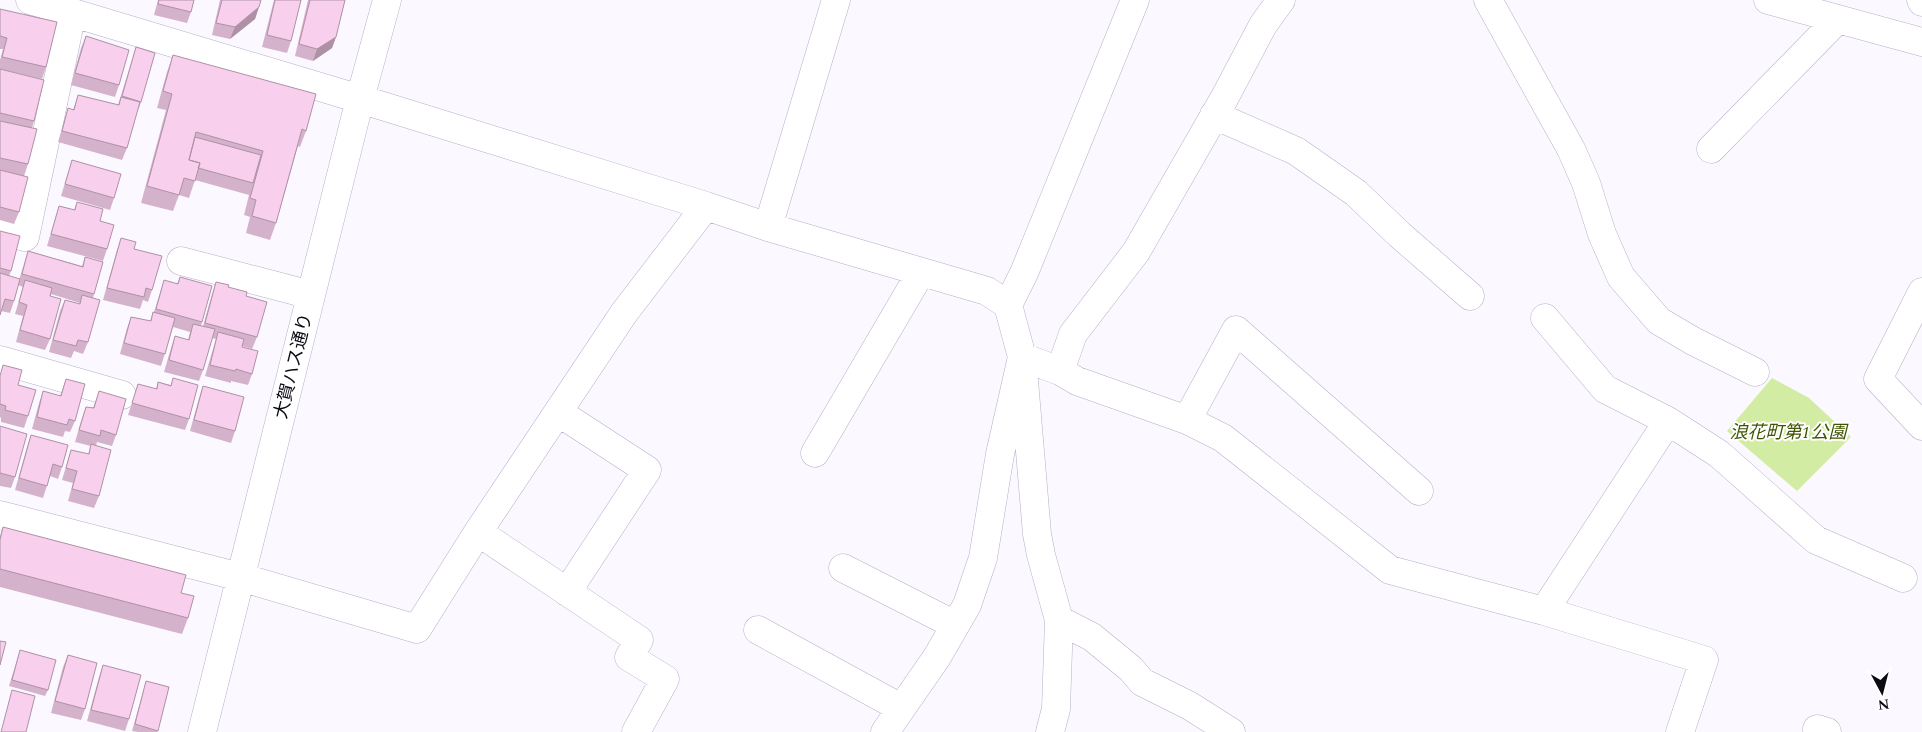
<svg xmlns="http://www.w3.org/2000/svg" width="1922" height="732" viewBox="0 0 1922 732" font-family="Spectral,'Noto Sans JP',serif">
	<rect width="100%" height="100%" fill="#fbf9ff"/>
	<path fill="#d2eca3" d="M 1772,378 L 1809,398 L 1851,437 L 1797,491 L 1727,431 Z"/>
	<g fill="none" stroke-linecap="round" stroke-linejoin="round">
		<g stroke="#b5afc9" stroke-width="29">
			<path id="minor" d="M 30,0 L 360,99 L 706,206 L 768,227 L 987,291 L 1008,305
				M 1488,0 L 1571,149 L 1586,183 L 1602,234 L 1621,277 L 1659,321 L 1693,341 L 1755,372
				M 1768,0 L 1922,42
				M 1921,0 L 1922,2
				M 1214,115 L 1296,151 L 1356,193 L 1400,235 L 1470,296
				M 1711,149 L 1838,19
				M 768,227 L 836,0
				M 0,230 L 25,237 L 72,13
				M 181,261 L 311,295
				M 1922,292 L 1878,379 L 1922,426
				M 1545,318 L 1605,389 L 1668,421 L 1719,454 L 1816,540 L 1903,578
				M 0,360 L 122,395
				M 1060,371 L 1073,334 L 1136,252 L 1225,97 L 1263,25 L 1281,0
				M 558,412 L 647,470 L 567,592
				M 1187,420 L 1236,330 L 1419,491
				M 815,453 L 921,272
				M 0,515 L 240,577 L 417,629 L 478,532 L 624,313 L 706,206
				M 478,532 L 639,640 L 629,657 L 665,679 L 636,732
				M 843,568 L 955,625
				M 1544,611 L 1668,421
				M 1059,620 L 1092,637 L 1131,669 L 1142,682 L 1190,706 L 1231,732
				M 758,630 L 901,708
				M 1817,729 L 1827,732
				M 202,732 L 360,99 L 387,0
				M 885,732 L 937,657 L 967,605 L 983,558 L 1000,454 L 1022,357 L 1060,371 L 1077,381 L 1187,420 L 1223,438 L 1390,570 L 1544,611 L 1704,660 L 1680,732
				M 1050,732 L 1056,709 L 1059,620 L 1041,555 L 1037,534 L 1022,357 L 1008,305 L 1024,273 L 1135,0"/>
		</g>
		<use href="#minor" stroke="#fff" stroke-width="28"/>
	</g>
	<path fill="#d5b2cb" d="M 158,0 L 194,0 L 191,12 L 187,23 L 154,15 Z
		M 220,0 L 261,0 L 255,19 L 230,39 L 212,35 Z
		M 274,0 L 301,0 L 291,41 L 287,53 L 262,47 Z
		M 308,0 L 345,0 L 336,37 L 332,48 L 313,61 L 295,56 Z
		M 0,9 L 46,67 L 42,79 L 0,69 L 0,60 L 3,49 L 0,49 Z
		M 86,36 L 119,85 L 115,97 L 71,85 L 81,48 Z
		M 136,47 L 141,102 L 139,108 L 138,108 L 127,148 L 122,160 L 58,142 L 68,108 L 73,110 L 78,95 L 118,105 Z
		M 173,55 L 306,131 L 300,147 L 298,146 L 276,223 L 270,240 L 246,233 L 250,217 L 244,215 L 249,195 L 195,180 L 189,198 L 179,195 L 173,211 L 141,203 L 166,110 L 157,108 L 167,72 Z
		M 0,69 L 34,121 L 32,128 L 28,164 L 24,176 L 19,212 L 14,224 L 0,220 Z
		M 72,160 L 114,198 L 110,210 L 61,196 Z
		M 77,202 L 100,221 L 107,249 L 103,261 L 47,246 L 59,206 L 74,210 Z
		M 0,231 L 11,271 L 9,276 L 19,280 L 28,251 L 82,266 L 85,257 L 94,294 L 93,298 L 88,342 L 83,354 L 74,351 L 71,358 L 49,352 L 60,311 L 65,300 L 79,304 L 80,303 L 51,294 L 50,339 L 45,350 L 16,342 L 23,316 L 15,314 L 23,287 L 18,285 L 14,301 L 10,313 L 1,311 L 0,315 Z
		M 121,238 L 134,249 L 152,290 L 148,302 L 143,300 L 140,309 L 103,300 L 117,250 Z
		M 180,277 L 202,322 L 201,326 L 203,326 L 212,294 L 216,282 L 246,296 L 257,337 L 252,349 L 242,346 L 252,374 L 248,385 L 231,381 L 231,383 L 205,376 L 216,339 L 212,338 L 203,370 L 199,381 L 164,372 L 171,348 L 175,336 L 188,340 L 190,332 L 173,327 L 161,366 L 120,354 L 127,328 L 131,317 L 150,321 L 153,312 L 154,312 L 164,280 L 177,284 Z
		M 0,376 L 18,385 L 28,416 L 24,428 L 1,422 L 1,418 L 0,417 Z
		M 173,378 L 189,419 L 185,430 L 128,415 L 138,384 L 156,389 L 158,382 L 171,385 Z
		M 66,379 L 75,421 L 70,432 L 65,431 L 63,437 L 32,429 L 39,403 L 43,391 L 60,396 Z
		M 203,386 L 235,431 L 231,443 L 190,431 L 199,398 Z
		M 99,391 L 116,435 L 112,446 L 97,442 L 96,446 L 99,496 L 94,508 L 68,501 L 73,483 L 62,480 L 71,450 L 88,454 L 91,446 L 75,442 L 82,418 L 86,407 L 93,408 Z
		M 0,426 L 15,477 L 11,488 L 0,486 Z
		M 31,435 L 62,467 L 58,479 L 50,476 L 43,498 L 15,490 L 27,447 Z
		M 3,527 L 181,593 L 188,618 L 182,634 L 0,587 L 0,536 Z
		M 20,650 L 48,690 L 45,696 L 9,686 Z
		M 68,655 L 85,709 L 81,720 L 51,713 L 63,667 Z
		M 103,665 L 129,719 L 125,731 L 87,721 L 99,677 Z
		M 146,681 L 169,687 L 157,732 L 138,732 L 132,731 Z"/>
	<path fill="#ae91a5" d="M 259,7 L 255,19 L 230,39 L 235,27 Z
		M 336,37 L 332,48 L 313,61 L 317,49 Z"/>
	<path fill="#f8cfec" stroke="#ae91a5" d="M 159,0 L 194,0 L 191,12 L 158,4 Z
		M 222,0 L 261,0 L 259,7 L 235,27 L 216,23 Z
		M 275,0 L 301,0 L 291,41 L 267,35 Z
		M 310,0 L 345,0 L 336,37 L 317,49 L 299,44 Z
		M 0,9 L 57,22 L 46,67 L 2,57 L 7,38 L 0,36 Z
		M 86,36 L 129,50 L 119,85 L 75,73 Z
		M 136,47 L 155,53 L 141,102 L 122,96 Z
		M 173,55 L 316,94 L 306,131 L 302,129 L 276,223 L 252,216 L 256,200 L 250,198 L 263,151 L 196,132 L 189,160 L 200,163 L 195,181 L 184,178 L 179,195 L 147,186 L 172,94 L 163,91 Z
		M 0,69 L 44,80 L 34,121 L 0,113 Z
		M 78,95 L 119,105 L 121,97 L 140,102 L 127,148 L 62,131 L 68,108 L 74,110 Z
		M 0,121 L 37,129 L 28,164 L 0,158 Z
		M 195,137 L 261,155 L 253,183 L 198,168 L 200,163 L 189,160 Z
		M 72,160 L 121,174 L 114,198 L 65,184 Z
		M 0,170 L 28,177 L 19,212 L 0,207 Z
		M 77,202 L 103,209 L 100,221 L 114,225 L 107,249 L 51,234 L 59,206 L 75,210 Z
		M 0,231 L 20,236 L 11,271 L 0,268 Z
		M 121,238 L 136,242 L 134,249 L 162,256 L 152,290 L 146,288 L 144,297 L 107,288 Z
		M 28,251 L 83,267 L 85,257 L 103,262 L 94,294 L 22,274 Z
		M 0,273 L 20,279 L 14,301 L 5,299 L 0,315 Z
		M 180,277 L 212,286 L 202,322 L 156,309 L 164,280 L 178,284 Z
		M 25,280 L 52,288 L 50,296 L 61,299 L 50,339 L 20,330 L 27,305 L 19,302 Z
		M 216,282 L 229,285 L 228,287 L 247,292 L 246,296 L 267,302 L 257,337 L 205,323 Z
		M 82,295 L 100,300 L 88,342 L 78,340 L 76,346 L 53,340 L 65,300 L 80,304 Z
		M 153,312 L 175,318 L 165,354 L 124,343 L 131,317 L 151,321 Z
		M 193,324 L 215,329 L 203,370 L 169,360 L 175,336 L 189,340 Z
		M 218,332 L 244,339 L 242,347 L 258,351 L 252,374 L 236,369 L 235,371 L 210,365 Z
		M 3,365 L 22,370 L 18,385 L 36,390 L 28,416 L 5,410 L 6,406 L 0,404 L 0,376 Z
		M 173,378 L 198,385 L 189,419 L 132,403 L 138,384 L 157,389 L 158,382 L 171,386 Z
		M 66,379 L 85,384 L 75,421 L 69,419 L 67,425 L 37,417 L 43,391 L 61,396 Z
		M 203,386 L 244,397 L 235,431 L 194,420 Z
		M 99,391 L 126,399 L 116,435 L 101,430 L 100,436 L 79,430 L 86,407 L 94,408 Z
		M 0,426 L 27,434 L 15,477 L 0,473 Z
		M 31,435 L 68,445 L 62,467 L 53,464 L 47,486 L 19,478 Z
		M 91,444 L 111,450 L 99,496 L 72,489 L 77,471 L 66,468 L 71,450 L 89,454 Z
		M 3,527 L 186,575 L 181,593 L 194,596 L 188,618 L 0,569 L 0,540 Z
		M 0,641 L 6,642 L 0,665 Z
		M 20,650 L 56,660 L 48,690 L 12,680 Z
		M 68,655 L 97,663 L 85,709 L 55,701 Z
		M 103,665 L 141,675 L 129,719 L 91,710 Z
		M 146,681 L 169,687 L 158,731 L 135,724 Z
		M 12,690 L 35,696 L 26,732 L 1,732 Z"/>
	<g text-anchor="middle" stroke-width="4" stroke-linejoin="round" paint-order="stroke">
		<g font-size="18" fill="#0c0a13" stroke="#fff">
			<text transform="translate(293 366) rotate(-76)" y="6">大賀ハス通り</text>
		</g>
		<g font-size="18" font-style="italic" fill="#3f5300" stroke="#fff">
			<text x="1788" y="438">浪花町第1公園</text>
		</g>
	</g>
	<g transform="translate(1882 692) rotate(173)" stroke="#ffffff" stroke-width="4" paint-order="stroke">
	<path d="M0-4L9 19L0 12L-9 19Z" fill="#0c0a13"/>
	<text y="-8" font-size="14" font-weight="bold" text-anchor="middle" fill="#0c0a13">N</text>
	</g>
</svg>
